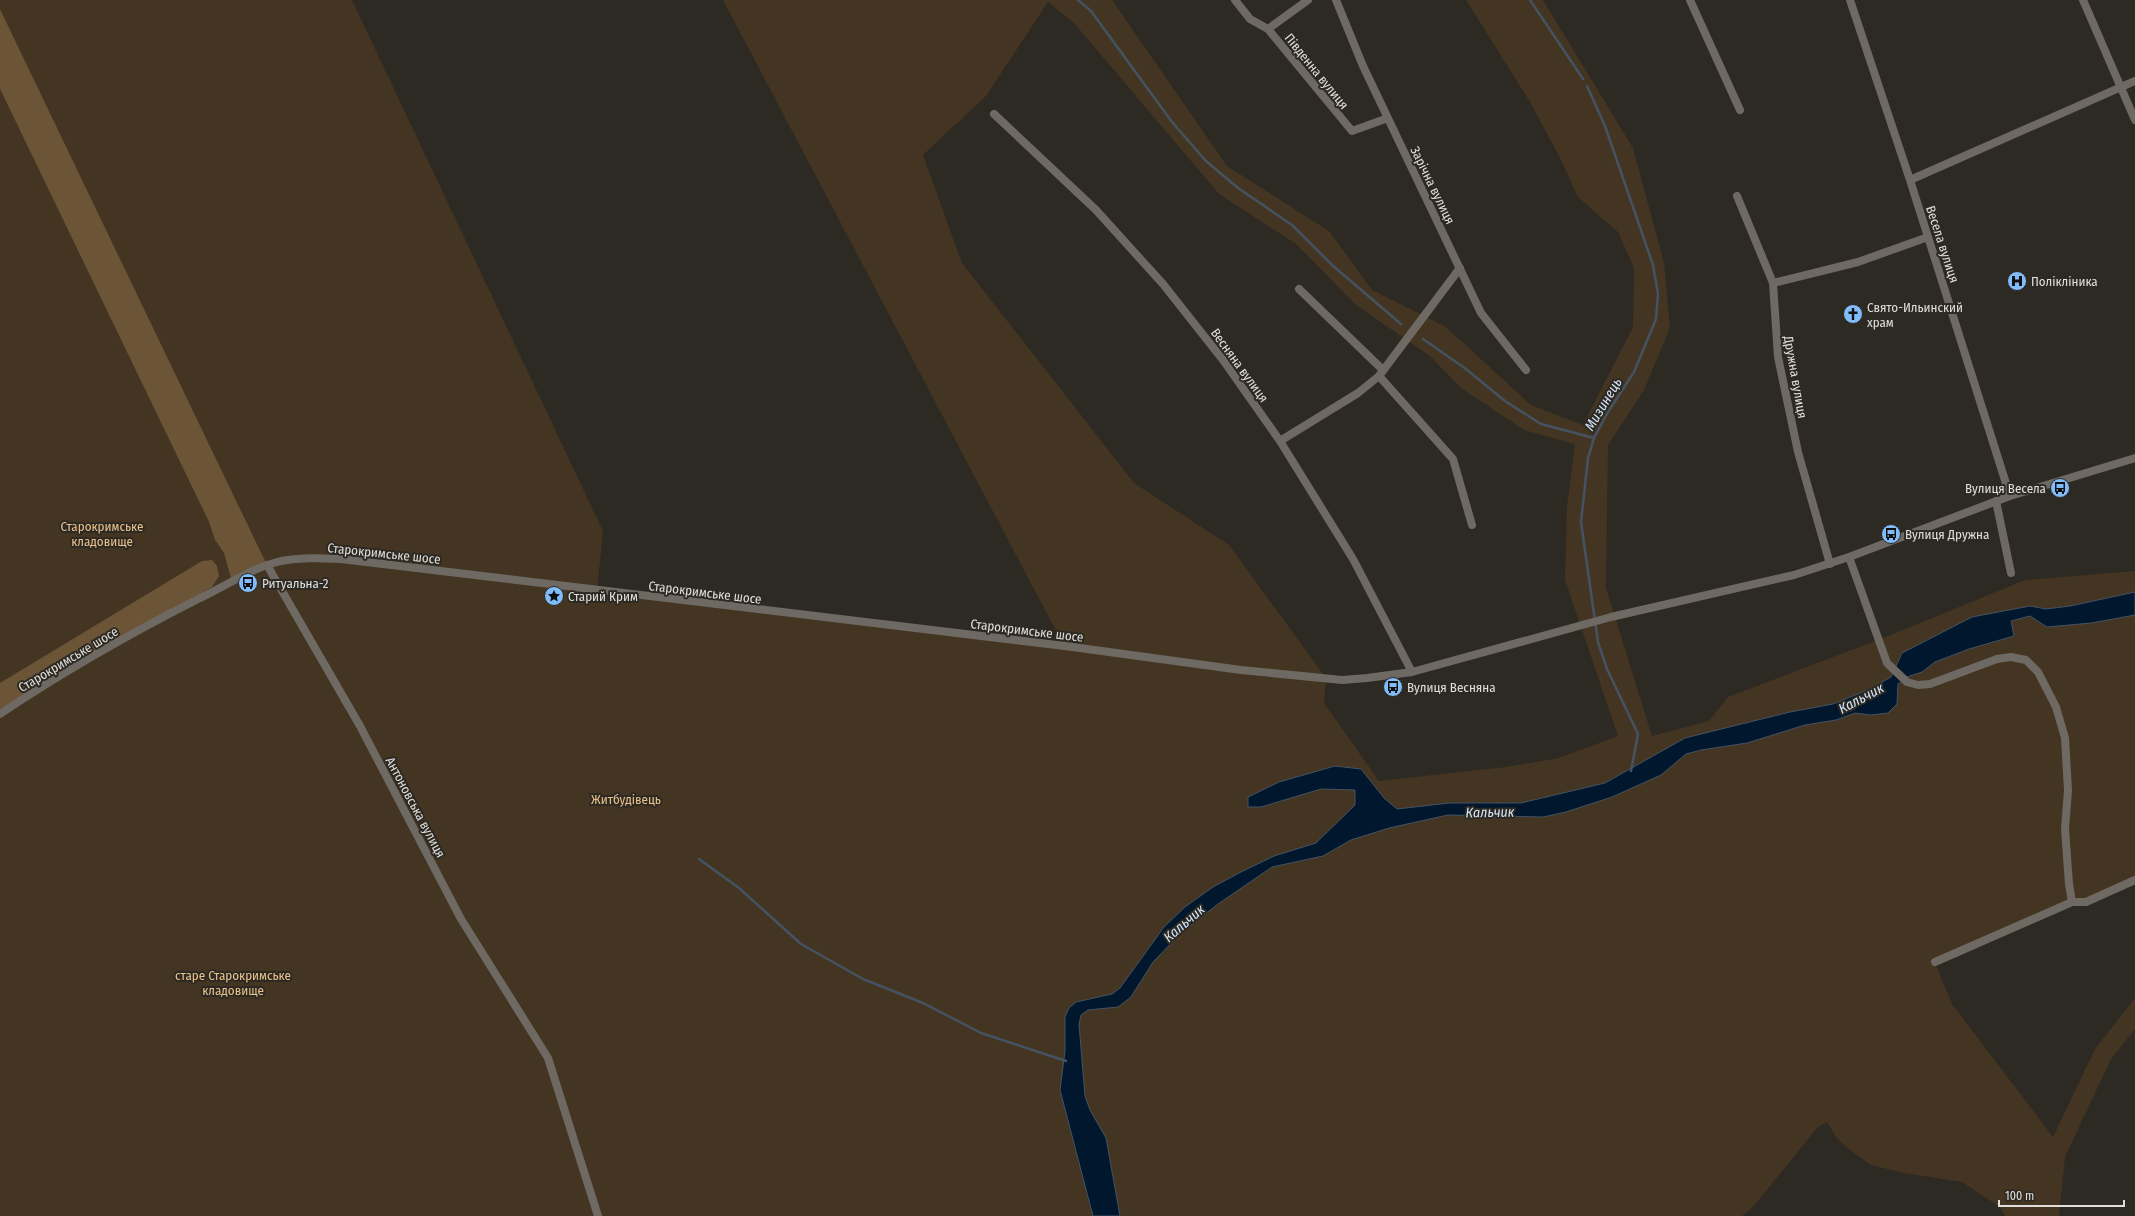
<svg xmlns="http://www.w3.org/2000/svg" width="2135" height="1216" viewBox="0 0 2135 1216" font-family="'Fira Sans Condensed',sans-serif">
	<rect width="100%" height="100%" fill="#2d2923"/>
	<path fill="#443522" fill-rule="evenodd" d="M 0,0 L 352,0 L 603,531 L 597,591 L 1064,646 L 723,0 L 1112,0 L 1227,166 L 1329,231 L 1372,290 L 1446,327 L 1531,405 L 1583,425 L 1633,327 L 1634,268 L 1618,232 L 1578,197 L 1560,158 L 1530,102 L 1466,0 L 1543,0 L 1633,148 L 1664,263 L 1670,328 L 1644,390 L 1608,445 L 1606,588 L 1652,736 L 1709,721 L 1728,697 L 1888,636 L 2025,580 L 2135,571 L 2135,880 L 2086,902 L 2072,902 L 1935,963 L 1952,1004 L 2053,1137 L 2095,1049 L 2135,998 L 2135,1029 L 2111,1059 L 2065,1157 L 2059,1216 L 2005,1216 L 2000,1207 L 1962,1182 L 1904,1173 L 1871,1165 L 1846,1147 L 1836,1137 L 1827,1122 L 1817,1128 L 1754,1206 L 1742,1216 L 0,1216 L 0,89 L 209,522 L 215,540 L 224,553 L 232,582 L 267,565 L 0,9 ZM 1048,2 L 1074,23 L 1219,194 L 1296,244 L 1356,305 L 1430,356 L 1461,388 L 1524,430 L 1575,444 L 1567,506 L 1565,580 L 1618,736 L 1559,758 L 1506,767 L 1379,781 L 1324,703 L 1326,678 L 1229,545 L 1134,483 L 962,263 L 923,155 L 986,96 Z"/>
	<path fill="#6c5436" d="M 0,9 L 267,565 L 232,582 L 224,553 L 215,540 L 209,522 L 0,89 Z
		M 212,560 L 217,566 L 219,576 L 212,587 L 0,709 L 0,683 L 202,561 Z"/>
	<path fill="#01172e" stroke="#445362" d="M 2135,592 L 2135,615 L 2091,623 L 2047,627 L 2030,616 L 2011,621 L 2014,636 L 1969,649 L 1935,662 L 1922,672 L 1907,677 L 1898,684 L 1897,704 L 1888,713 L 1871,715 L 1855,713 L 1836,720 L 1805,725 L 1747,743 L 1701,750 L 1686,754 L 1661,775 L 1612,797 L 1566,812 L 1543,817 L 1448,815 L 1389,828 L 1351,840 L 1323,856 L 1272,867 L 1218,904 L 1181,933 L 1153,962 L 1131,997 L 1118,1007 L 1088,1010 L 1081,1015 L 1079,1024 L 1085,1096 L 1090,1110 L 1106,1138 L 1120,1216 L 1093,1216 L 1060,1090 L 1065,1051 L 1065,1017 L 1069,1008 L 1076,1002 L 1112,994 L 1120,988 L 1164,927 L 1185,907 L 1213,887 L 1239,873 L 1274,856 L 1316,843 L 1355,805 L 1355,790 L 1321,789 L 1261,807 L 1248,807 L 1248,797 L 1279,782 L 1335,766 L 1361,769 L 1384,798 L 1397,809 L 1449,803 L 1521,803 L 1605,783 L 1685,738 L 1790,712 L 1833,704 L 1870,689 L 1891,677 L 1902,653 L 1972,617 L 2030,606 L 2046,609 L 2070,606 Z"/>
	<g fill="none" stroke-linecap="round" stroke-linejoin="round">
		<path stroke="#445362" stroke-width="2.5" d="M 1078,0 L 1091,11 L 1172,122 L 1206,161 L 1238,188 L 1292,225 L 1332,265 L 1401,324
			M 1530,0 L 1583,79
			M 1587,86 L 1605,126 L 1653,265 L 1658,294 L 1656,319 L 1634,372 L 1608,412 L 1594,438 L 1588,458 L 1581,522 L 1598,642 L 1607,669 L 1638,734 L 1631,771
			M 1423,339 L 1466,369 L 1505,401 L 1541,424 L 1594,438
			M 699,859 L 739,888 L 801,944 L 863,979 L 923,1003 L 981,1033 L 1066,1061"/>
		<path stroke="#6e6963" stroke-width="8" d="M 1235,0 L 1250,19 L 1268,29 L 1352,131 L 1388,118
			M 1336,0 L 1363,66 L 1481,313 L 1526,370
			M 1690,0 L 1740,110
			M 1850,0 L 1910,180 L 2010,496
			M 2083,0 L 2135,120
			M 1268,29 L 1308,0
			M 994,114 L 1096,210 L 1163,284 L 1223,360 L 1280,441 L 1353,559 L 1412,672
			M 1910,180 L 2135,81
			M 1737,196 L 1773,283 L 1778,357 L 1798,452 L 1830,564
			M 1773,283 L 1858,262 L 1928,237
			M 1299,289 L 1383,370
			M 1379,376 L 1453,459 L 1472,525
			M 1280,441 L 1358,393 L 1379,376 L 1460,268
			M 1996,501 L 2011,573
			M 1849,557 L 1887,663 L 1907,682 L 1918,685 L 1930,684 L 1997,659 L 2011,657 L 2026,660 L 2038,672 L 2056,707 L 2065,738 L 2068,790 L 2065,829 L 2069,884 L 2072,902
			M 267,565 L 360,726 L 461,919 L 548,1058 L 598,1216
			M 0,714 C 64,671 131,633 200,598 C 226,586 250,569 277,562 C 298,557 320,558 341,559 L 1065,646 L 1241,670 L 1342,680 L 1367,678 L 1412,672 L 1611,617 L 1794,575 L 1849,557 L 2010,496 L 2135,458
			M 1935,962 L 2072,902 L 2086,902 L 2135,880"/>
	</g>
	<defs>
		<g id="hospital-disc" transform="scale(1)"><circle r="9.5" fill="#81bcfa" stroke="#2d2923"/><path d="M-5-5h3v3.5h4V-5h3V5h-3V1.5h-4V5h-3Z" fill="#111"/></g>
		<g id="church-disc" transform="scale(1)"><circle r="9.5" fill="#81bcfa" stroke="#2d2923"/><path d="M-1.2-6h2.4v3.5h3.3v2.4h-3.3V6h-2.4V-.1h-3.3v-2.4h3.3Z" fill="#111"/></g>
		<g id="bus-disc" transform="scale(1)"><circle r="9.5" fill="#81bcfa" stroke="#2d2923"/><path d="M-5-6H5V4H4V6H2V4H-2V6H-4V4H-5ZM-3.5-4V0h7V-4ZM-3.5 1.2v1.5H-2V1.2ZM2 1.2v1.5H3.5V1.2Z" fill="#111"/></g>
		<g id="sight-disc" transform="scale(1)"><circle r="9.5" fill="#81bcfa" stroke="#2d2923"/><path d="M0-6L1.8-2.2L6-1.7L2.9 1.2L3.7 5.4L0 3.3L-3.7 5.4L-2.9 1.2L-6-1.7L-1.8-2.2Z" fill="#111"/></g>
	</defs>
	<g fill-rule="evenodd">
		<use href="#hospital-disc" x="2017" y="281"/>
		<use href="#church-disc" x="1853" y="314"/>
		<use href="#bus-disc" x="2060" y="488"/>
		<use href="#bus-disc" x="1891" y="534"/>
		<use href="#bus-disc" x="248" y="583"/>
		<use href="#sight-disc" x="554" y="596"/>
		<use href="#bus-disc" x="1393" y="687"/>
	</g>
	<g text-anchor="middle" stroke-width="4" stroke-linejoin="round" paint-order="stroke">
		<g font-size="13" fill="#e0deda" stroke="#2d2923">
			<text transform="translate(1317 71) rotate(51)" y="5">Південна вулиця</text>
			<text transform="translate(1433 185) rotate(64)" y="5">Зарічна вулиця</text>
			<text transform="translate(1943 244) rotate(72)" y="5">Весела вулиця</text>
			<text transform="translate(1240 365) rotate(54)" y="5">Весняна вулиця</text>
			<text transform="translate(1796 377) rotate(80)" y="5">Дружна вулиця</text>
			<text transform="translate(384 553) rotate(6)" y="5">Старокримське шосе</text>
			<text transform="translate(705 592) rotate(7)" y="5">Старокримське шосе</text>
			<text transform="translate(1027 630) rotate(7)" y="5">Старокримське шосе</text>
			<text transform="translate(68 659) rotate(-31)" y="5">Старокримське шосе</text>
			<text transform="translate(416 807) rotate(62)" y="5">Антоновська вулиця</text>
		</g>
		<g font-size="13" fill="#e0deda" stroke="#2d2923" text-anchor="start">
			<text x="2031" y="286">Полікліника</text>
			<text x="1867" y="312">Свято-Ильинский<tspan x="1867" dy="15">храм</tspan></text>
			<text x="2046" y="493" text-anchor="end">Вулиця Весела</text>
			<text x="1905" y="539">Вулиця Дружна</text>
			<text x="262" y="588">Ритуальна-2</text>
			<text x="568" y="601">Старий Крим</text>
			<text x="1407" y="692">Вулиця Весняна</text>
		</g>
		<g font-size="13" fill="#ebc18b" stroke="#2d2923">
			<text x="102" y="531">Старокримське<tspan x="102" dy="15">кладовище</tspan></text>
			<text x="626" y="804">Житбудівець</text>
			<text x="233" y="980">старе Старокримське<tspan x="233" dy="15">кладовище</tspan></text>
		</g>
		<g font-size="14" font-style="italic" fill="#d3e5f9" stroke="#2d2923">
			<text transform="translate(1603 404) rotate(-59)" y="5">Мизинець</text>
			<text transform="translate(1861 698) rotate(-28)" y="5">Кальчик</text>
			<text transform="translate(1490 812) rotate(-1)" y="5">Кальчик</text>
			<text transform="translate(1184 923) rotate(-41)" y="5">Кальчик</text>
		</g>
	</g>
	<path d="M1999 1200v6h125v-6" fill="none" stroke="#e0deda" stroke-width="2"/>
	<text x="2005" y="1200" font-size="12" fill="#e0deda" stroke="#2d2923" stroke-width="3" paint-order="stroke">100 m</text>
</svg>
